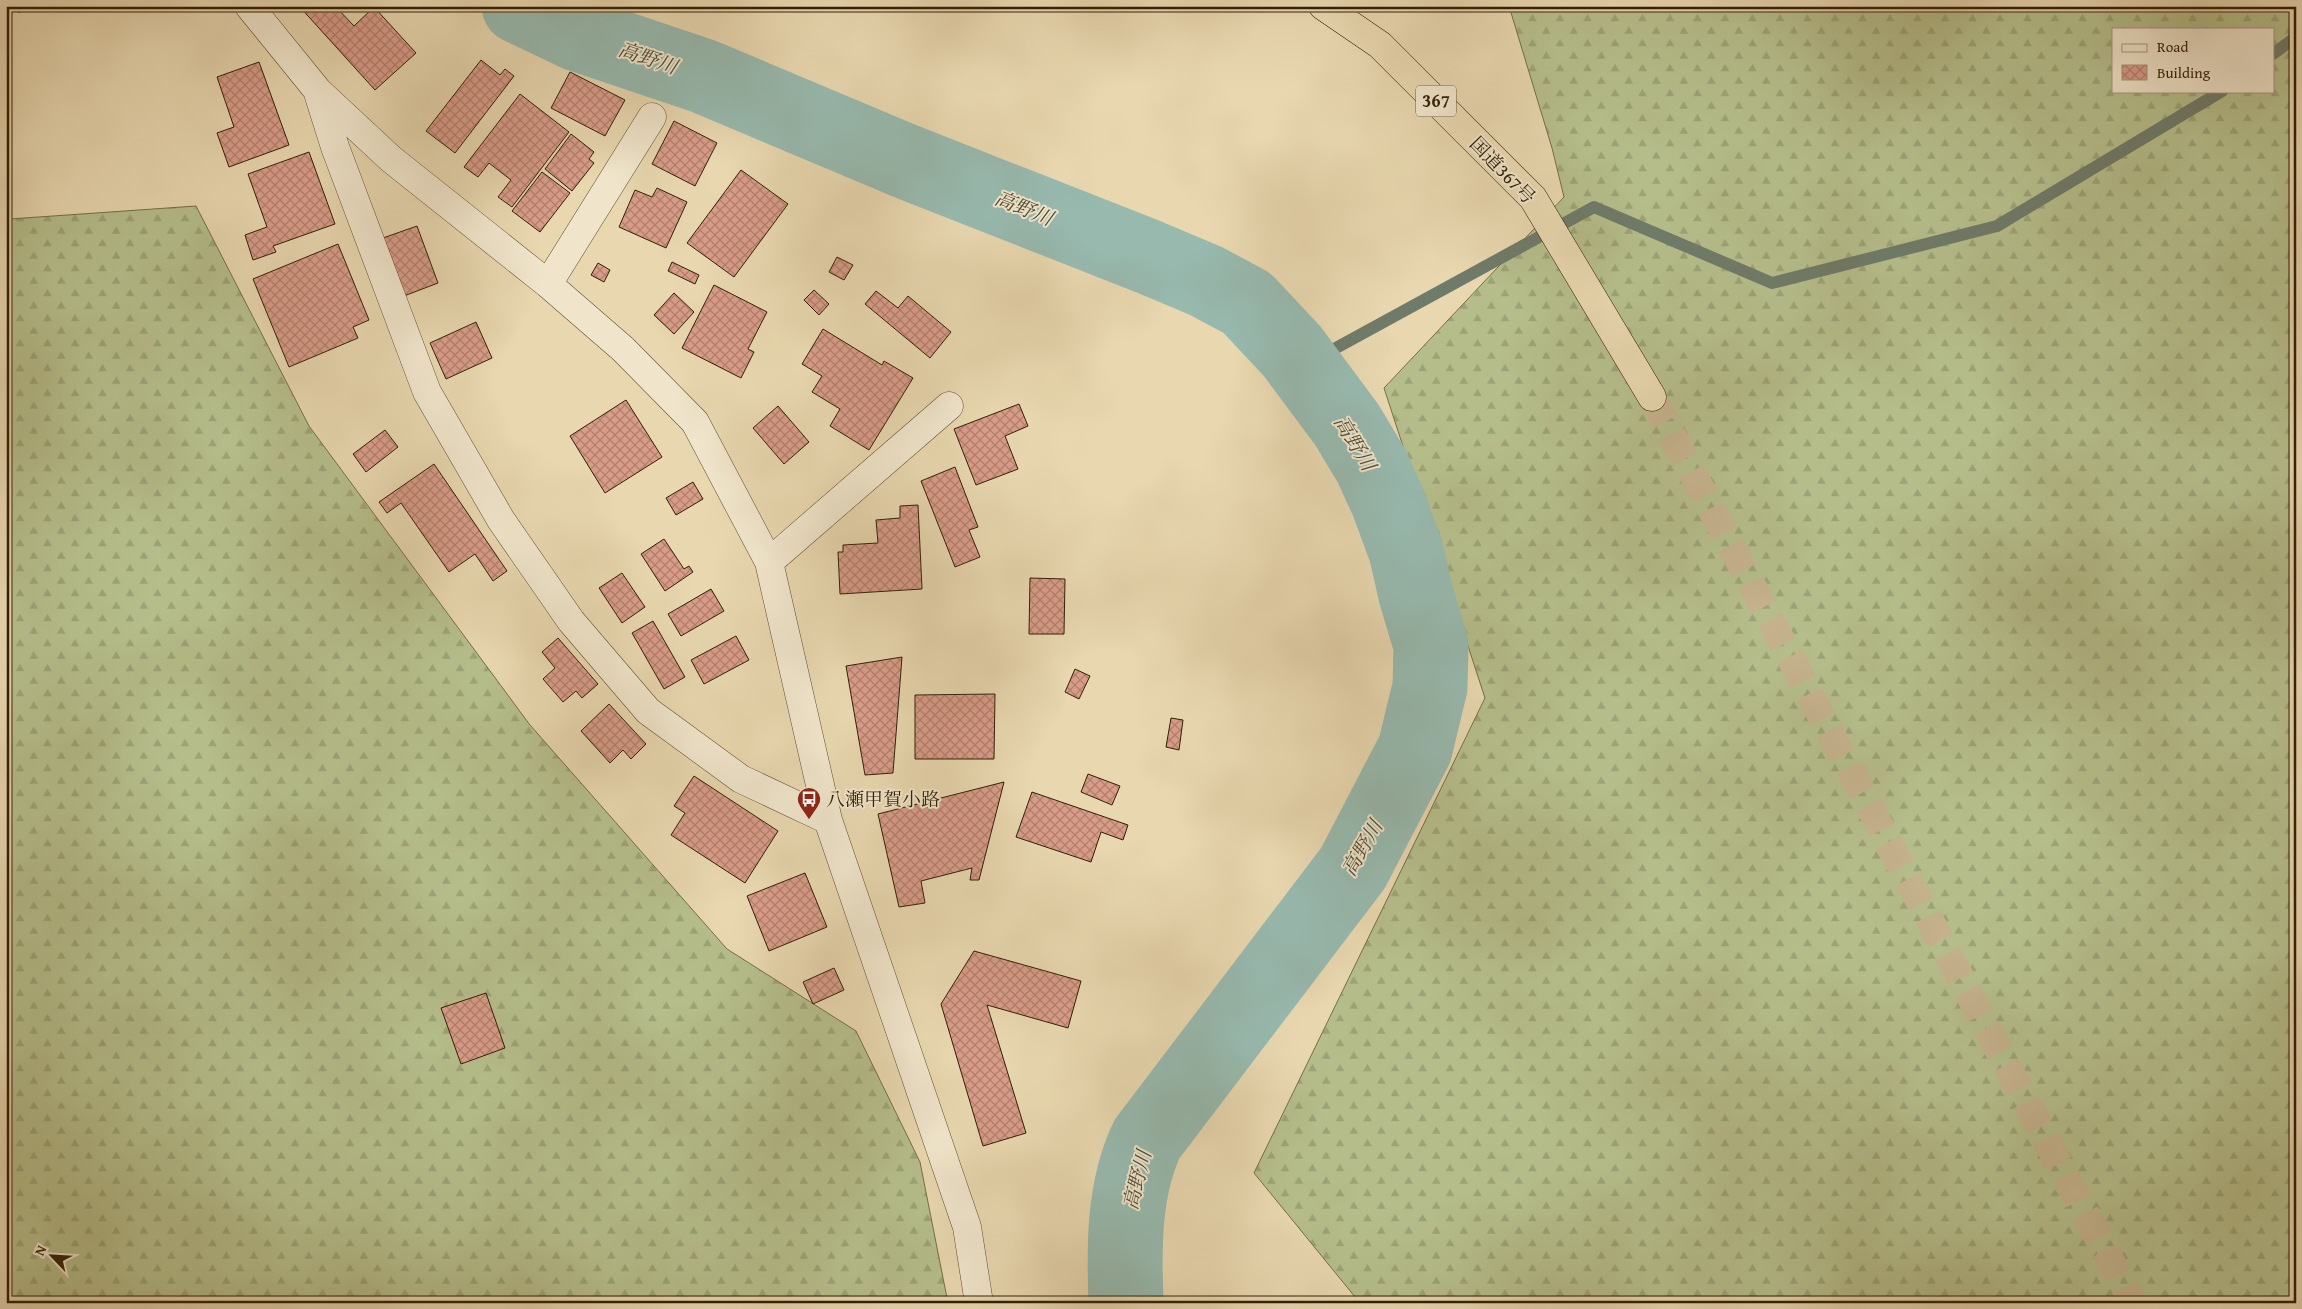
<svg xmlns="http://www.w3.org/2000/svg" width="2302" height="1309" viewBox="0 0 2302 1309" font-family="'Gentium Book Plus','Noto Serif JP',serif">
	<defs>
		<pattern id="forest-firs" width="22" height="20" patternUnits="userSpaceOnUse" patternTransform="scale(1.25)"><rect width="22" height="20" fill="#b5be8b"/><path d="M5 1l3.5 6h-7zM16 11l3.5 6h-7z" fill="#9ca376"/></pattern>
		<pattern id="building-cross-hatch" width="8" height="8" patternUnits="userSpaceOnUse" patternTransform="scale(1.25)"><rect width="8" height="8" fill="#d99c89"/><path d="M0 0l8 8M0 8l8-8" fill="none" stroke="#b17f6e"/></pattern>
	</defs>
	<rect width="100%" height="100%" fill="#e8d7af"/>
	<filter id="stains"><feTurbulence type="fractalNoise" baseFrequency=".004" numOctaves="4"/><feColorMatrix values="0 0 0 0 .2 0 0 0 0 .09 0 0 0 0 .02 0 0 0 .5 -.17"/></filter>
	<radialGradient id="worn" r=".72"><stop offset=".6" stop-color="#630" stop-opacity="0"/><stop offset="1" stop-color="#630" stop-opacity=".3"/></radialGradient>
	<path fill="url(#forest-firs)" stroke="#746e48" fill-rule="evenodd" d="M 1509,6 L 2296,6 L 2296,1303 L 1360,1303 L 1254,1173 L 1485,698 L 1384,388 L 1564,197 L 1552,148 ZM 2113,29 L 2273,29 L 2273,91 L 2113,91 Z
		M 196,206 L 309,426 L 530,725 L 727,949 L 856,1031 L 920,1162 L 948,1303 L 6,1303 L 6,212 L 10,219 Z"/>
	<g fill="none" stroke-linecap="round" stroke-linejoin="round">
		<path stroke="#6f7b6a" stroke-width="12" d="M 2273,54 L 2296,37
			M 1303,366 L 1594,207 L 1772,283 L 1997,226 L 2222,91"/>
		<path stroke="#97b9ae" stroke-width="75" d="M 519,6 L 578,34 L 703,76 L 905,161 L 1149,257 L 1206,281 L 1247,303 L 1292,351 L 1347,425 L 1371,465 L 1388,502 L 1406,551 L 1416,595 L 1431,645 L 1430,687 L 1415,749 L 1353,868 L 1147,1139 C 1123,1190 1124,1248 1126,1303"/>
	</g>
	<path fill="url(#building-cross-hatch)" stroke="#321f05" d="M 13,6 L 26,6 L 19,13 Z
		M 299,6 L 335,6 L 354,26 L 374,7 L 416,53 L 375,90 Z
		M 481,60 L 500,75 L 505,69 L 514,76 L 455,153 L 426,131 Z
		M 259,62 L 289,145 L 229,167 L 217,133 L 234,127 L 217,77 Z
		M 570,72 L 625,100 L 605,136 L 551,108 Z
		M 520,94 L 569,132 L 512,207 L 498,197 L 511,180 L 489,163 L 478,177 L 464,167 Z
		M 674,121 L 717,143 L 695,186 L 652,164 Z
		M 571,134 L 594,152 L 589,159 L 594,163 L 572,191 L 545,169 Z
		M 309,152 L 335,224 L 273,246 L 276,252 L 253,260 L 245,235 L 267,227 L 248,174 Z
		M 741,170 L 788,204 L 734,277 L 687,243 Z
		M 542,172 L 570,193 L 540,232 L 512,211 Z
		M 657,188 L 687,202 L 666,248 L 619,227 L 635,190 L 652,197 Z
		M 417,226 L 438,283 L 404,296 L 383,238 Z
		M 338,244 L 369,320 L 353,327 L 358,338 L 289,367 L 253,279 Z
		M 837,257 L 853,265 L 844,280 L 829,272 Z
		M 672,262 L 699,275 L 695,284 L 668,271 Z
		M 598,263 L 610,270 L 604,282 L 591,275 Z
		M 714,285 L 767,312 L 748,349 L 754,352 L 741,378 L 682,348 Z
		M 814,290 L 829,304 L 819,315 L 804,300 Z
		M 876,291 L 898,308 L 908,296 L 951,332 L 930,358 L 865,304 Z
		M 674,293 L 694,312 L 674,334 L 654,315 Z
		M 476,322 L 492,358 L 446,379 L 430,343 Z
		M 823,329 L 882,365 L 884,361 L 913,378 L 869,450 L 830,426 L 840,409 L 812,392 L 822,376 L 802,364 Z
		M 626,400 L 662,457 L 605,493 L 570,436 Z
		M 1019,404 L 1028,426 L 1005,436 L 1018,469 L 976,485 L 954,429 Z
		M 778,406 L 809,442 L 784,464 L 753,428 Z
		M 385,430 L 398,447 L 366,472 L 353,454 Z
		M 434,464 L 507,571 L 493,581 L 475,554 L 449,572 L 401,503 L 387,513 L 379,502 Z
		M 955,467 L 978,527 L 969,530 L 980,557 L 955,567 L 921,481 Z
		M 693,482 L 703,499 L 676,515 L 666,498 Z
		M 918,505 L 922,589 L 840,594 L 838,552 L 843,552 L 843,545 L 878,543 L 876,520 L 900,518 L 900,506 Z
		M 664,539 L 684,569 L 689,566 L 693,572 L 665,591 L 641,554 Z
		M 622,573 L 645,607 L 622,623 L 599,588 Z
		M 1030,578 L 1065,579 L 1064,634 L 1029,634 Z
		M 711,589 L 724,611 L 681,636 L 668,614 Z
		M 653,621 L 685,677 L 664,689 L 632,633 Z
		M 736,636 L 749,660 L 704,684 L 691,660 Z
		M 558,638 L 598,684 L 582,698 L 576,691 L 563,702 L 543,679 L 555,668 L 542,652 Z
		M 902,657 L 893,773 L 865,775 L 846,666 Z
		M 1075,669 L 1090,676 L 1079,699 L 1065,692 Z
		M 995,694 L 994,759 L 915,759 L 915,695 Z
		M 609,704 L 646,744 L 631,759 L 623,750 L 610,763 L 581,731 Z
		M 1171,718 L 1183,720 L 1179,750 L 1166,747 Z
		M 1088,774 L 1120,786 L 1112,805 L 1081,792 Z
		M 694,776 L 778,831 L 745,883 L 671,835 L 685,813 L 674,806 Z
		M 1004,782 L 979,880 L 970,880 L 972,868 L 921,881 L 925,903 L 899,907 L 878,814 Z
		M 1032,792 L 1128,825 L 1123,840 L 1101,832 L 1091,862 L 1016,837 Z
		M 805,873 L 827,927 L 769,951 L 747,896 Z
		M 974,951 L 1081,981 L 1068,1028 L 987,1005 L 1026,1133 L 983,1146 L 941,1004 Z
		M 834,968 L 844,990 L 813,1004 L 803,982 Z
		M 486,993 L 505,1048 L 461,1064 L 441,1008 Z"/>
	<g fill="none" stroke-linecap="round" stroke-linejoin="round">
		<path stroke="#c4b28d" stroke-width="28" stroke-dasharray="28 14" stroke-linecap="butt" d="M 1652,397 L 2133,1303"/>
		<g stroke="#604d30" stroke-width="29">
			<path id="minor" d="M 249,6 L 318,91 L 391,159 L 548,284 L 623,349 L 695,422 L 769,562 L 828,820 L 967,1227 L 979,1303
				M 318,93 L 335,147 L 427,392 L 501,520 L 571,621 L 648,711 L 741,779 L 828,820
				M 548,284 L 652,117
				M 769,562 L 949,406"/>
		</g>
		<g stroke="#321f05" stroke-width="29">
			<path id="highway" d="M 1323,6 L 1380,45 L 1533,198 L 1652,397"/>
		</g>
		<use href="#minor" stroke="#f0e5cb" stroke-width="28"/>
		<use href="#highway" stroke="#e8d7af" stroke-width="28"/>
	</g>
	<defs>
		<g id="bus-pin" transform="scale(1.25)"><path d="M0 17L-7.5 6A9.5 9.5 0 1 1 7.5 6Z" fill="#8f2418" stroke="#f0e5cb"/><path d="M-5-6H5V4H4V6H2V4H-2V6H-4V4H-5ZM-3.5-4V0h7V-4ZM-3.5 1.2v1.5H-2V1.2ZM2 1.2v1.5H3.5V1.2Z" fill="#fff"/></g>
	</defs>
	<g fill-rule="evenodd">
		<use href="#bus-pin" x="809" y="799"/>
	</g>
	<g text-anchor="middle" stroke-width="4" stroke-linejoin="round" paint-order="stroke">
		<rect fill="#f0e5cb" stroke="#6b5a40" stroke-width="1" x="1416" y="85.5" width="40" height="31" rx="4"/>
		<g font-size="18" font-weight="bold" fill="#321f05">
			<text x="1436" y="107">367</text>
		</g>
		<g font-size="19" fill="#321f05" stroke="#f0e5cb">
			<text transform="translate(1503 170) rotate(46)" y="7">国道367号</text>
		</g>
		<g font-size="19" fill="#321f05" stroke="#f0e5cb" text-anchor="start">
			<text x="826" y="806">八瀬甲賀小路</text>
		</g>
		<g font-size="20" font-style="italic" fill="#504d38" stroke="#f0e5cb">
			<text transform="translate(648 58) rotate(19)" y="7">高野川</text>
			<text transform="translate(1024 208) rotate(22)" y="7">高野川</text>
			<text transform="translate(1355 443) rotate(59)" y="7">高野川</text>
			<text transform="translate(1362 848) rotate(-60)" y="7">高野川</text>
			<text transform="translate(1137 1180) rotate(-76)" y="7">高野川</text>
		</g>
	</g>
	<rect width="2302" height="1309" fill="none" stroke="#e8d7af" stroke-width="25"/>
	<rect x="8" y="8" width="2287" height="1294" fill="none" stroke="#321f05" stroke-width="2.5"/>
	<rect x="12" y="12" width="2277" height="1284" fill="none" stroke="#321f05"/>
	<rect x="2112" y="28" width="162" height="65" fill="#f0e5cb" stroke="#a4967c"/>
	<rect x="2122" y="44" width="25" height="8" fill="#f0e5cb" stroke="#a4967c"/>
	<text x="2157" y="52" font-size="15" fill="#321f05">Road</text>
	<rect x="2122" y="65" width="25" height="15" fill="url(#building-cross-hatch)" stroke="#a4967c"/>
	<text x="2157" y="78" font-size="15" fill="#321f05">Building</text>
	<g transform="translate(52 1256) rotate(295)" stroke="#f0e5cb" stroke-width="4" paint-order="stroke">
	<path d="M0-4L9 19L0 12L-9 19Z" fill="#321f05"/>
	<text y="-8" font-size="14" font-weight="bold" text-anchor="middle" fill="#321f05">N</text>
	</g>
	<rect width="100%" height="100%" filter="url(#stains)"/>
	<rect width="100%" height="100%" fill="url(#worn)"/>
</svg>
